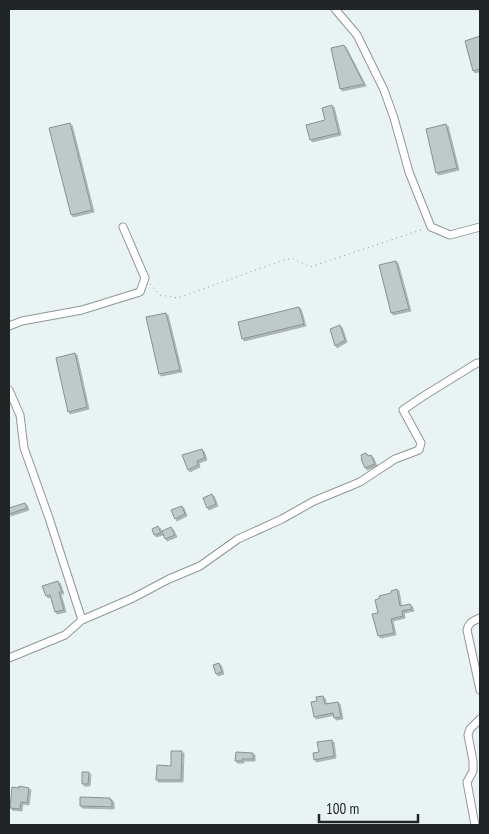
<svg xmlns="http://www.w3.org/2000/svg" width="489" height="834" viewBox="0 0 489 834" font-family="'PT Sans Narrow',sans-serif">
	<defs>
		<filter id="shadow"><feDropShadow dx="2" dy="2" stdDeviation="0" flood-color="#0004"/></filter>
	</defs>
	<rect width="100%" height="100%" fill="#e9f3f4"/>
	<path fill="#c0c9ca" stroke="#879091" filter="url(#shadow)" d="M 480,36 L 480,69 L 473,71 L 465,41 Z
		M 344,45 L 364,84 L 340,89 L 331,48 Z
		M 332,105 L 339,133 L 310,140 L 306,125 L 325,120 L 322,108 Z
		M 70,123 L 92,210 L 71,215 L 49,128 Z
		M 446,124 L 457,168 L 436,173 L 426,129 Z
		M 396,261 L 409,309 L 391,313 L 379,265 Z
		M 299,307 L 304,324 L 242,339 L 238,322 Z
		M 166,313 L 180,370 L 159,374 L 146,317 Z
		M 340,325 L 345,340 L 335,346 L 330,329 Z
		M 75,353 L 87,407 L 68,412 L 56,358 Z
		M 202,449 L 205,458 L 197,461 L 198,465 L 188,470 L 182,455 Z
		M 366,453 L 368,456 L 371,455 L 375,464 L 365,468 L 361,459 L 362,459 L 361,455 Z
		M 212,494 L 216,504 L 207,508 L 203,498 Z
		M 25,503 L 27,508 L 9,514 L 9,508 Z
		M 182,506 L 185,514 L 175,519 L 171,510 Z
		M 158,526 L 161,533 L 154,535 L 152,529 Z
		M 171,527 L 175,535 L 165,539 L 162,531 Z
		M 58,581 L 62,592 L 59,592 L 64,610 L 55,612 L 50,595 L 46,596 L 42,586 Z
		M 397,589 L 400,606 L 410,604 L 412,609 L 402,611 L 403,616 L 391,619 L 394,633 L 378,636 L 372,614 L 378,613 L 375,600 L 380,598 L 379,596 L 391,593 L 391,591 Z
		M 219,663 L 222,672 L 216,674 L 213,665 Z
		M 323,696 L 325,704 L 338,702 L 341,717 L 334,718 L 333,713 L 314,717 L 311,702 L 317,701 L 316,697 Z
		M 332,740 L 334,756 L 314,760 L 313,753 L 319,752 L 317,742 Z
		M 171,751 L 182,751 L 181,780 L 156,780 L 157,765 L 171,766 Z
		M 236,752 L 253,753 L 253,759 L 242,759 L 242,761 L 235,761 Z
		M 82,772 L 89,772 L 88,784 L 82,784 Z
		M 19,786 L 29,788 L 27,803 L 21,802 L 20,809 L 10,808 L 12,787 L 19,788 Z
		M 80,797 L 110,798 L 110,800 L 112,800 L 112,807 L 80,806 Z"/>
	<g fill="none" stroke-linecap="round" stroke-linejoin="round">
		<g stroke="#8e9798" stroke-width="9">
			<path id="minor" d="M 335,9 L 357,35 L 384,90 L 394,118 L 409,172 L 431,227 L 450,235 L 480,227
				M 9,326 L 22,321 L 82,310 L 140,292 L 145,278 L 123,227
				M 9,390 L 20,415 L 24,448 L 49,518 L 82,620
				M 480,618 C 473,621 469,622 467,630 L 480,690
				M 9,658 L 65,635 L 82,620 L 133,598 L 169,579 L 200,566 L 238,539 L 282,519 L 314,501 L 360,482 L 395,459 L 419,450 L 421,443 L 403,410 L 422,397 L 477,363 L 480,363
				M 475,825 L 467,782 L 473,771 L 473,761 L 468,735 L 470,729 L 480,719"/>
		</g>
		<path stroke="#8e9596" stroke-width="1" stroke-dasharray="1 4" stroke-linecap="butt" d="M 150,284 L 160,295 L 178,298 L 278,262 L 292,258 L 310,267 L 424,229"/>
		<use href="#minor" stroke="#fff" stroke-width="7"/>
	</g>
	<rect width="489" height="834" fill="none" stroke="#212525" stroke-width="20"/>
	<path d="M319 814v8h99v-8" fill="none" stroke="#212525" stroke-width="2.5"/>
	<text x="326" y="814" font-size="15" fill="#212525" stroke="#e9f3f4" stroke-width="4" paint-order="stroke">100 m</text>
</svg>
